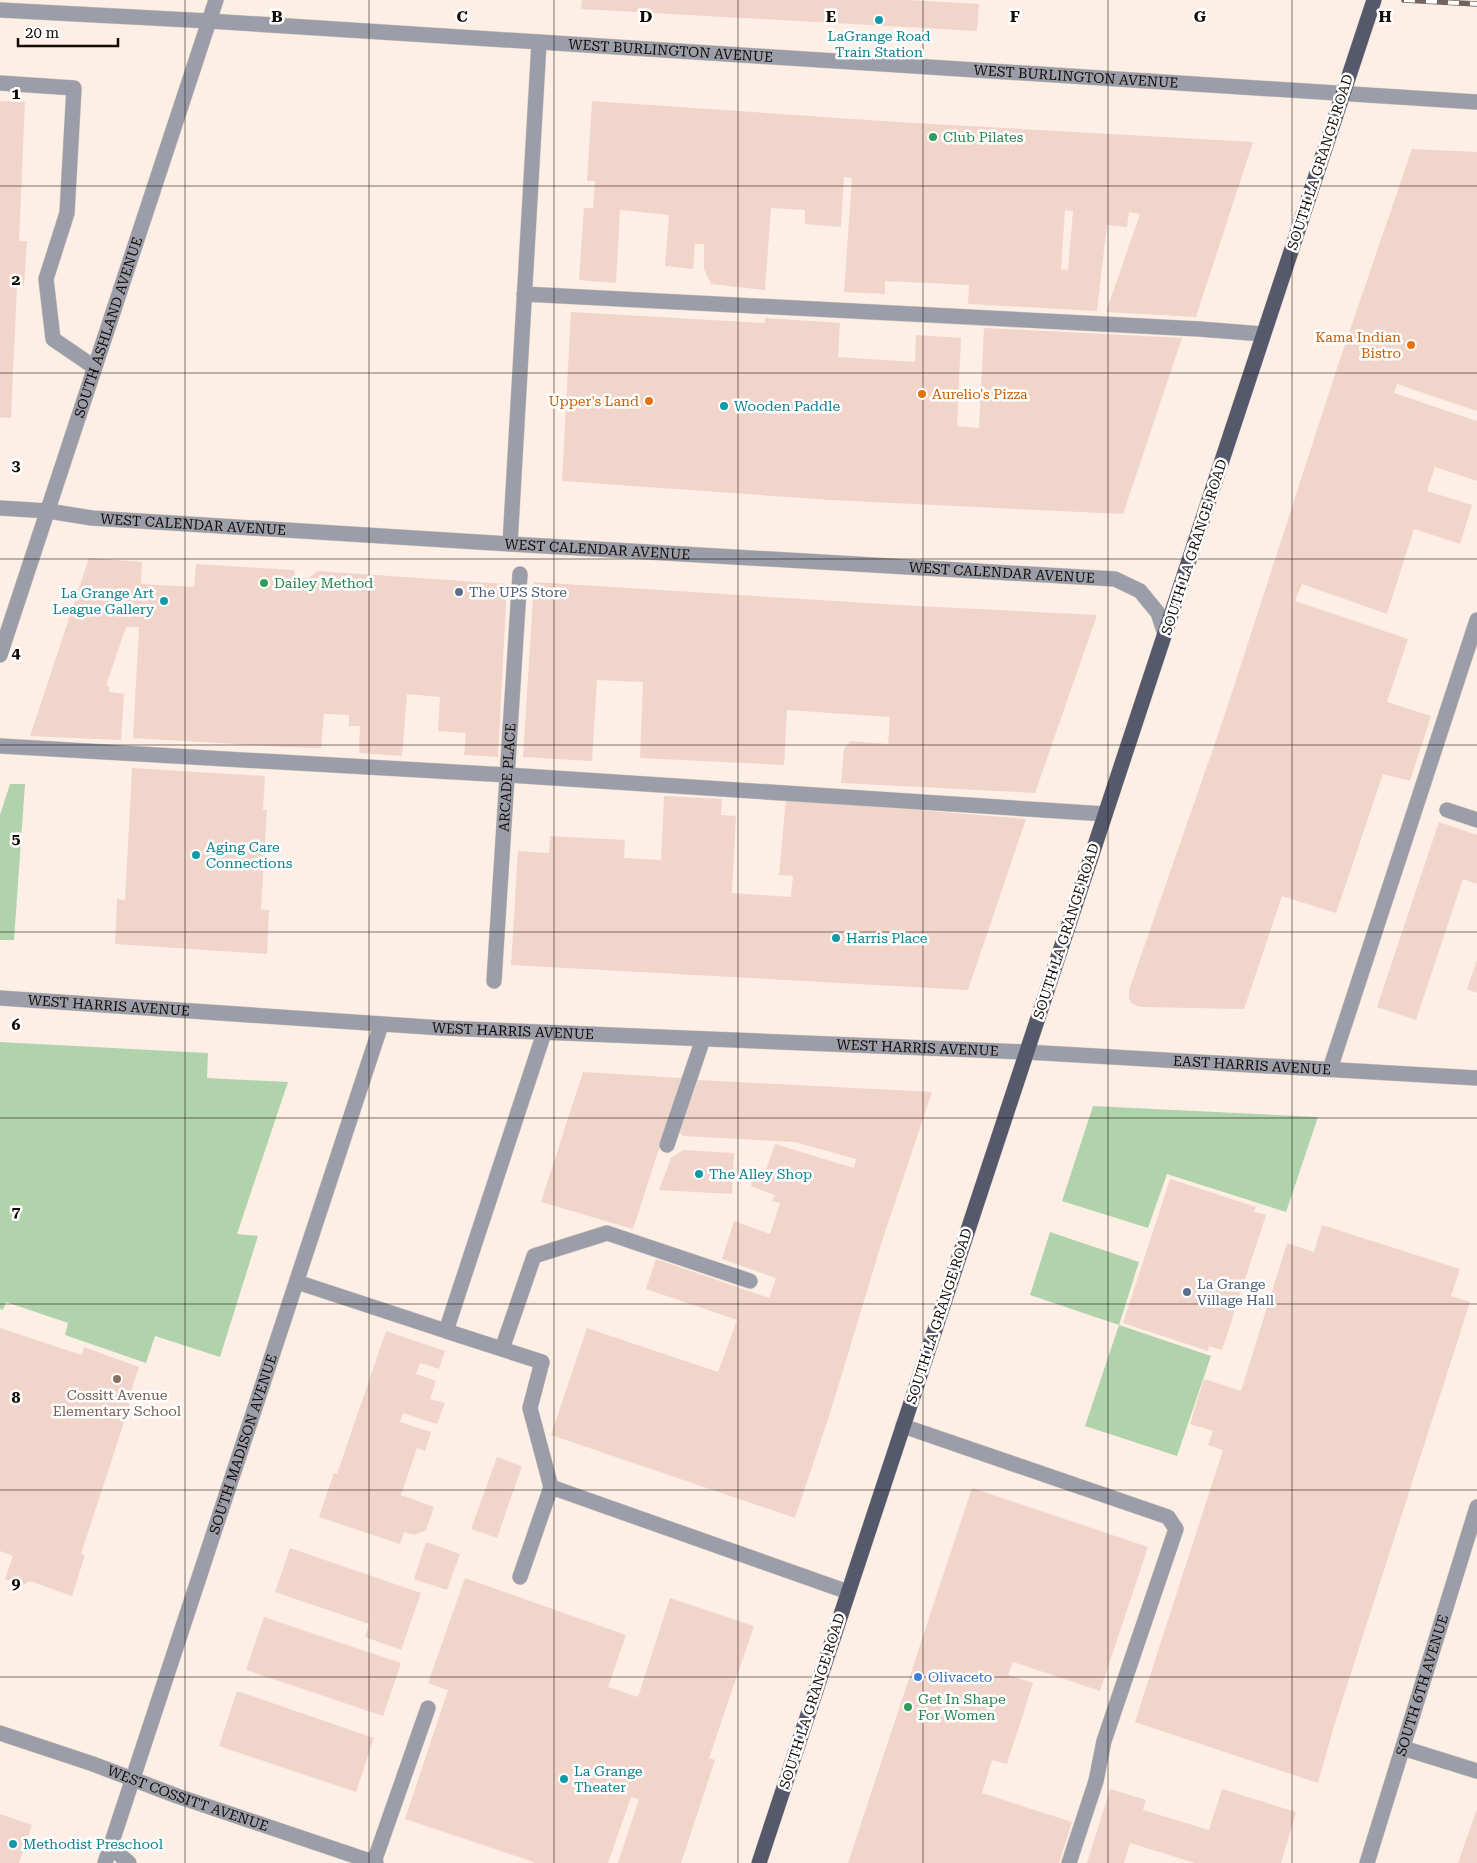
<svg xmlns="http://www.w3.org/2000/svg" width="1477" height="1863" viewBox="0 0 1477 1863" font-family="'Roboto Serif',serif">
	<rect width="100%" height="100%" fill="#fdefe5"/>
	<path fill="#b0d3ac" d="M 10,784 L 25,784 L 14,940 L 0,940 L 0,815 Z
		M 0,1042 L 208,1053 L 207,1078 L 288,1082 L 237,1234 L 258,1236 L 220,1357 L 155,1336 L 146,1363 L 65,1335 L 68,1323 L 6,1302 L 3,1310 L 0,1309 Z
		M 1093,1106 L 1318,1117 L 1286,1212 L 1167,1174 L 1148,1228 L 1062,1201 Z
		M 1050,1232 L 1139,1262 L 1119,1325 L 1211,1356 L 1177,1456 L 1085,1426 L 1119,1325 L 1030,1295 Z"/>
	<path fill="#f1d5cb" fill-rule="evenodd" d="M 582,0 L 907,0 L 979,4 L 977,31 L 581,9 Z
		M 0,101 L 25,102 L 19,241 L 27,241 L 24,286 L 17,286 L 11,418 L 0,417 Z
		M 592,101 L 897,122 L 1253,142 L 1196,317 L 1106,312 L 1140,214 L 1129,212 L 1127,227 L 1107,225 L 1097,311 L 968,304 L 969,285 L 885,281 L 885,294 L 844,292 L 852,178 L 844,177 L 841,227 L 805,224 L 805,210 L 771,208 L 765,290 L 711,284 L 704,269 L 704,244 L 695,244 L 693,269 L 665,266 L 669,215 L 620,210 L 616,283 L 579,280 L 584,208 L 593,208 L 595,181 L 587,181 ZM 1065,210 L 1073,211 L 1068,270 L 1061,269 Z
		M 1412,149 L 1477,152 L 1477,411 L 1397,384 L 1394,393 L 1477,421 L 1477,481 L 1435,467 L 1427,491 L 1472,505 L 1460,544 L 1414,529 L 1387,614 L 1302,584 L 1295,601 L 1408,639 L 1387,702 L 1431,716 L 1410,781 L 1383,774 L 1336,913 L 1282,896 L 1244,1009 L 1141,1007 L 1132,1004 L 1129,998 L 1129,990 L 1223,720 L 1338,365 Z
		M 571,312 L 765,323 L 765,318 L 840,323 L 838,357 L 915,362 L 916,335 L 961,338 L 957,426 L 979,428 L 984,328 L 1182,338 L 1123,514 L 830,500 L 562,481 Z
		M 89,558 L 142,562 L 141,584 L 194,587 L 196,564 L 294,570 L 296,577 L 309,578 L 318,571 L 507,584 L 498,757 L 464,755 L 466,733 L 438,731 L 440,697 L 407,694 L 402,756 L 359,753 L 360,726 L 349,726 L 349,715 L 324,714 L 321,748 L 286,747 L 133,738 L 139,627 L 126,627 L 106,686 L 109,686 L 109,692 L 124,694 L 121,740 L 30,736 Z
		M 534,582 L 898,605 L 1097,615 L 1035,793 L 841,783 L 844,749 L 851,741 L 888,744 L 890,717 L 787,710 L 784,765 L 640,758 L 643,682 L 597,680 L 592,761 L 523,757 Z
		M 132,768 L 265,776 L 263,810 L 267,810 L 261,909 L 269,910 L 267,954 L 115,944 L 117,899 L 125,900 Z
		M 664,796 L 722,799 L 721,815 L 736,816 L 732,893 L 791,897 L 793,876 L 779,875 L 786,799 L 1026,819 L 968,990 L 511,965 L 518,851 L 549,853 L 550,836 L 625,840 L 624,858 L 661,860 Z
		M 1439,822 L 1477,835 L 1477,884 L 1463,879 L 1416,1020 L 1377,1007 Z
		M 1477,960 L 1477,993 L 1467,989 Z
		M 583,1072 L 682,1078 L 633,1229 L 541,1202 Z
		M 698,1080 L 932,1092 L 883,1238 L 831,1410 L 795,1518 L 551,1435 L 587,1328 L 718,1372 L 737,1320 L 646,1289 L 656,1259 L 769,1298 L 776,1278 L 722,1259 L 734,1221 L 770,1234 L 780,1203 L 772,1201 L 775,1195 L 751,1186 L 756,1170 L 765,1173 L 775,1144 L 854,1168 L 856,1159 L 795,1142 L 683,1136 L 679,1131 Z
		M 683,1150 L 734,1153 L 732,1194 L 659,1190 L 671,1158 Z
		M 1170,1179 L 1256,1207 L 1254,1212 L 1266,1215 L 1222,1350 L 1209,1346 L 1208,1351 L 1123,1323 Z
		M 1322,1225 L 1460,1269 L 1451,1296 L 1470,1302 L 1334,1726 L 1318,1783 L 1135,1722 L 1223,1450 L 1208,1445 L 1213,1431 L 1190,1424 L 1204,1379 L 1241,1391 L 1287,1243 L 1314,1252 Z
		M 0,1328 L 82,1355 L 84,1347 L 139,1367 L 127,1403 L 130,1404 L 81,1554 L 85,1555 L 72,1596 L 30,1581 L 23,1585 L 5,1579 L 13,1556 L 0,1551 Z
		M 386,1331 L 445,1351 L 439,1369 L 420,1363 L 416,1374 L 436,1381 L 430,1399 L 445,1403 L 437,1424 L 403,1413 L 400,1422 L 431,1432 L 425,1451 L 417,1448 L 401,1495 L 434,1507 L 426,1530 L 414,1535 L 404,1532 L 400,1544 L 319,1517 L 334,1473 L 337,1474 Z
		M 497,1457 L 522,1466 L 497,1538 L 471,1529 Z
		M 972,1488 L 1148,1547 L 1100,1691 L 1013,1662 L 1008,1675 L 1033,1683 L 1007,1764 L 992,1760 L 982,1793 L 1072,1822 L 1059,1863 L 848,1863 Z
		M 426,1542 L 460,1554 L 447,1590 L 414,1579 Z
		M 290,1548 L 421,1593 L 401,1650 L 365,1637 L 369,1624 L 275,1592 Z
		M 465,1578 L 626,1635 L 608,1687 L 638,1697 L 670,1598 L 754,1626 L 709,1758 L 715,1760 L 681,1863 L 618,1863 L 639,1799 L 631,1797 L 608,1863 L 536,1863 L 405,1819 L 448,1690 L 428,1683 Z
		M 264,1617 L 401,1663 L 383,1716 L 246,1670 Z
		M 237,1691 L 374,1738 L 356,1792 L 219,1746 Z
		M 1110,1789 L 1146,1800 L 1143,1810 L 1209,1830 L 1222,1789 L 1296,1812 L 1281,1863 L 1195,1863 L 1130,1843 L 1124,1863 L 1087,1863 Z
		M 1477,1809 L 1477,1863 L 1458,1863 Z
		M 0,1814 L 32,1825 L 19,1863 L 0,1863 Z"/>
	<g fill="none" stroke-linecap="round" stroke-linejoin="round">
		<g stroke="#d8cbc1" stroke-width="16">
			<path id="lane" d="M 0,83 L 74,88 L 67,213 L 46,279 L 53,339 L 94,367
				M 524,294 L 1199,329 L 1263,334
				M 510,544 L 539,43
				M 0,746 L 507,775 L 1105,814
				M 1447,810 L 1477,820
				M 1330,1069 L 1477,620
				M 667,1145 L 703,1039
				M 297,1282 L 446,1331 L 544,1033
				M 446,1331 L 542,1362 L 530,1408 L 551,1487 L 848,1592
				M 502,1349 L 534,1256 L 607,1233 L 750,1281
				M 903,1426 L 1168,1517 L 1176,1529 L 1104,1741 L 1096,1781 L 1069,1863
				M 520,1577 L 551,1487
				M 1403,1748 L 1477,1771
				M 111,1847 L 129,1863
				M 374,1862 L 428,1708"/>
		</g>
		<g stroke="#d8cbc1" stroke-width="16">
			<g id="street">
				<path id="s1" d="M 0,10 L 209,21 L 1477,102"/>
				<path id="s2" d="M 0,508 L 48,511 L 92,518 L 510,544 L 1115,579 L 1140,591 L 1158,613 L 1165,634"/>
				<path id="s3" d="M 0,655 L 216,0"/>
				<path id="s4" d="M 494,981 L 520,574"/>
				<path id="s5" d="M 0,998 L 442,1028 L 1026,1052 L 1477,1078"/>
				<path id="s6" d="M 0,1733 L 93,1764 L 177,1796 L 376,1863"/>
				<path id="s7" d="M 105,1863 L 381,1025"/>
				<path id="s8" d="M 1367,1863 L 1477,1507"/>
			</g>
		</g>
		<g stroke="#d8cbc1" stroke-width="16">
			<path id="primary" d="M 759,1863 L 1374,0"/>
		</g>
		<use href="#lane" stroke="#9b9ea8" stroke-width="15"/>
		<use href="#street" stroke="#9b9ea8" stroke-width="15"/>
		<use href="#primary" stroke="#55596b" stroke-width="15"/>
		<g stroke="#70655e" stroke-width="5.5">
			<path id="rail" d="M 1404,0 L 1477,4"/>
		</g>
		<use href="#rail" stroke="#fff" stroke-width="4" stroke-dasharray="11" stroke-linecap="butt"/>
	</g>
	<path fill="none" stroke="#130b06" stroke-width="1" stroke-opacity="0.55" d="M 185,0 L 185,1863M 369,0 L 369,1863M 554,0 L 554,1863M 738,0 L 738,1863M 923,0 L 923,1863M 1108,0 L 1108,1863M 1292,0 L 1292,1863M 0,186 L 1477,186M 0,373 L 1477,373M 0,559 L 1477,559M 0,745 L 1477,745M 0,932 L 1477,932M 0,1118 L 1477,1118M 0,1304 L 1477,1304M 0,1490 L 1477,1490M 0,1677 L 1477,1677"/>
	<g fill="#0f9aa8" stroke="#fff" stroke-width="2">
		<circle cx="879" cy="20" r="5"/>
		<circle cx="724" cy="406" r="5"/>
		<circle cx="164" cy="601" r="5"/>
		<circle cx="196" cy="855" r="5"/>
		<circle cx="836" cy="938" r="5"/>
		<circle cx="699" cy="1174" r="5"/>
		<circle cx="564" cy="1779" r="5"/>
		<circle cx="13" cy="1844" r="5"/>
	</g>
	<g fill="#2e9e5b" stroke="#fff" stroke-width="2">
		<circle cx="933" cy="137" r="5"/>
		<circle cx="264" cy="583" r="5"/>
		<circle cx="908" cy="1707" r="5"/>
	</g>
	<g fill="#e8710a" stroke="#fff" stroke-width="2">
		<circle cx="1411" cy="345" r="5"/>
		<circle cx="922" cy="394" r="5"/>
		<circle cx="649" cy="401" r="5"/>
	</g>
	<g fill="#5c6f8a" stroke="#fff" stroke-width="2">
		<circle cx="459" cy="592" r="5"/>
		<circle cx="1187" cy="1292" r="5"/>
	</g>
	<circle fill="#8d6e63" stroke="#fff" stroke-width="2" cx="117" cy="1379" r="5"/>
	<circle fill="#3f7fe0" stroke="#fff" stroke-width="2" cx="918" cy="1677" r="5"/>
	<g text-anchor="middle" stroke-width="5" stroke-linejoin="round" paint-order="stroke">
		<g font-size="14" fill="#0d838f" stroke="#fff" text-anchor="start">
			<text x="879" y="41" text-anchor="middle">LaGrange Road<tspan x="879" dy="16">Train Station</tspan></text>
			<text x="734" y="411">Wooden Paddle</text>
			<text x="154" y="598" text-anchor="end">La Grange Art<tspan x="154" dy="16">League Gallery</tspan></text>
			<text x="206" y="852">Aging Care<tspan x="206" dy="16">Connections</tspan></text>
			<text x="846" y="943">Harris Place</text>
			<text x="709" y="1179">The Alley Shop</text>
			<text x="574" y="1776">La Grange<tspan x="574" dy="16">Theater</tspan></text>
			<text x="23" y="1849">Methodist Preschool</text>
		</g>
		<g font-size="14" fill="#130b06" stroke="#fff">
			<text dy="5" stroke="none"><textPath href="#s1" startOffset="672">WEST BURLINGTON AVENUE</textPath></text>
			<text dy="5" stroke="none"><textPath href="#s1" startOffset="1078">WEST BURLINGTON AVENUE</textPath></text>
			<text transform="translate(1320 162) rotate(-72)" y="5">SOUTH LA GRANGE ROAD</text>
			<text dy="5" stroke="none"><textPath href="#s3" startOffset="345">SOUTH ASHLAND AVENUE</textPath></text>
			<text dy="5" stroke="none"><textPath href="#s2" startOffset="194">WEST CALENDAR AVENUE</textPath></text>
			<text transform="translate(1194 547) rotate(-72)" y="5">SOUTH LA GRANGE ROAD</text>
			<text dy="5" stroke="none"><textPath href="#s2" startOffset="599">WEST CALENDAR AVENUE</textPath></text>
			<text dy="5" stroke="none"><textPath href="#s2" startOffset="1004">WEST CALENDAR AVENUE</textPath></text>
			<text dy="5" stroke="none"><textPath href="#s4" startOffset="204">ARCADE PLACE</textPath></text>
			<text transform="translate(1066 931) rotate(-72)" y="5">SOUTH LA GRANGE ROAD</text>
			<text dy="5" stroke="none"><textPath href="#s5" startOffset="109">WEST HARRIS AVENUE</textPath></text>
			<text dy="5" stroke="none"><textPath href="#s5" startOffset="514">WEST HARRIS AVENUE</textPath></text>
			<text dy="5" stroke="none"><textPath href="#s5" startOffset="919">WEST HARRIS AVENUE</textPath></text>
			<text dy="5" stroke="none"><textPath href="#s5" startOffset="1254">EAST HARRIS AVENUE</textPath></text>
			<text transform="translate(939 1316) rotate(-72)" y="5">SOUTH LA GRANGE ROAD</text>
			<text dy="5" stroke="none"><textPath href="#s7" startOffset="441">SOUTH MADISON AVENUE</textPath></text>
			<text dy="5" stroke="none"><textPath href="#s8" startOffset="186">SOUTH 6TH AVENUE</textPath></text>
			<text transform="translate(812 1701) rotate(-72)" y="5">SOUTH LA GRANGE ROAD</text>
			<text dy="5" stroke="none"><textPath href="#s6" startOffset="199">WEST COSSITT AVENUE</textPath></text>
		</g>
		<g font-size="14" fill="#27864d" stroke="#fff" text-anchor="start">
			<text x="943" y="142">Club Pilates</text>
			<text x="274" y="588">Dailey Method</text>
			<text x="918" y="1704">Get In Shape<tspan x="918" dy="16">For Women</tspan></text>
		</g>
		<g font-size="14" fill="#c56008" stroke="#fff" text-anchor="end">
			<text x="1401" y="342">Kama Indian<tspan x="1401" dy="16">Bistro</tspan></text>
			<text x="932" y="399" text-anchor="start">Aurelio's Pizza</text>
			<text x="639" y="406">Upper's Land</text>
		</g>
		<g font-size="14" fill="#4e5e75" stroke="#fff" text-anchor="start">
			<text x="469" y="597">The UPS Store</text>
			<text x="1197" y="1289">La Grange<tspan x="1197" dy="16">Village Hall</tspan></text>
		</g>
		<g font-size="14" fill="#785e54" stroke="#fff">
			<text x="117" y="1400">Cossitt Avenue<tspan x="117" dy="16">Elementary School</tspan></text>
		</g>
		<g font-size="14" fill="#366cbe" stroke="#fff" text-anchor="start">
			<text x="928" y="1682">Olivaceto</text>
		</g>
	</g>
	<g font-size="16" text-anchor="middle" font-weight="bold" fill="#130b06" stroke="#fff" stroke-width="5" stroke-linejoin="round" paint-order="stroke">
		<text x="277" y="22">B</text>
		<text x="462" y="22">C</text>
		<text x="646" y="22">D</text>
		<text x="831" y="22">E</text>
		<text x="1015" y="22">F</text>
		<text x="1200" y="22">G</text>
		<text x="1385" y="22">H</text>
		<text x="16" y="99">1</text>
		<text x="16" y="285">2</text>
		<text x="16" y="471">3</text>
		<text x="16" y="658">4</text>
		<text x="16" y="844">5</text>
		<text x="16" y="1030">6</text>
		<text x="16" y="1217">7</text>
		<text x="16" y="1403">8</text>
		<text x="16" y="1589">9</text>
	</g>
	<path d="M18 38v8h100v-8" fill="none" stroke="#130b06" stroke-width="2.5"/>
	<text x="25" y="38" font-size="15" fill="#130b06" stroke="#ffffff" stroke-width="4" paint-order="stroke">20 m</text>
</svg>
